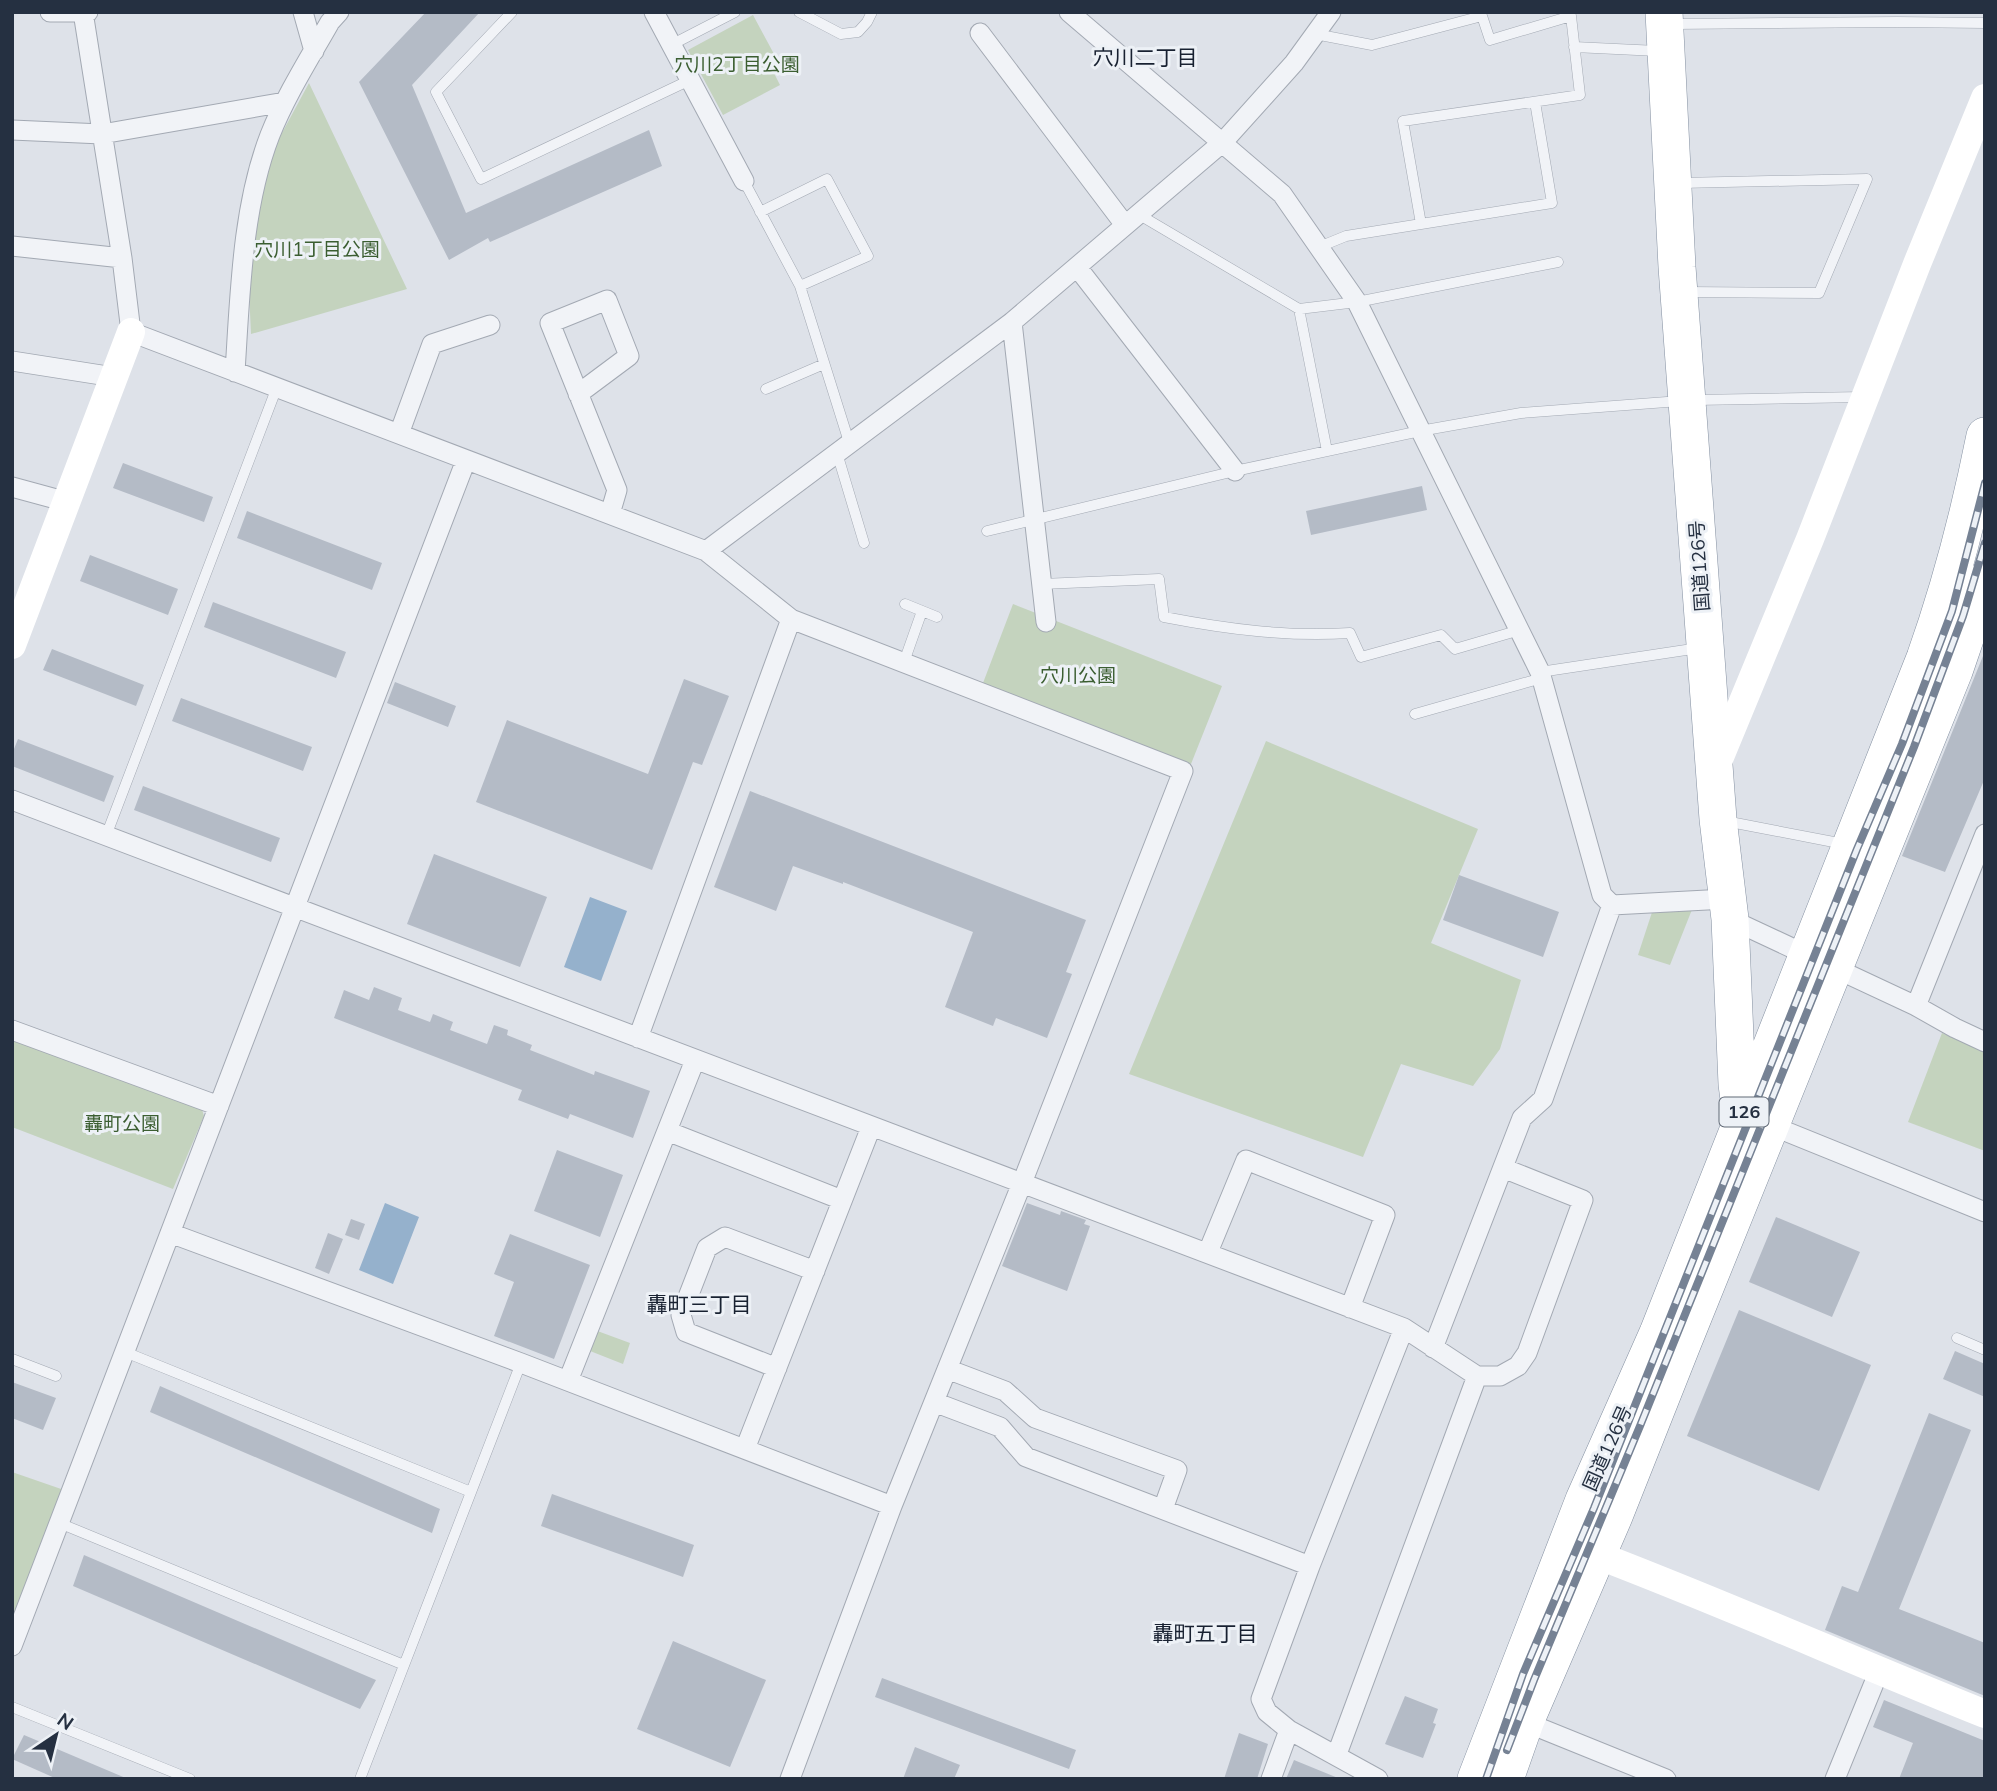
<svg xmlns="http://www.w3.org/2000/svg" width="1997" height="1791" viewBox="0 0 1997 1791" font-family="Mulish,'Noto Sans JP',sans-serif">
	<rect width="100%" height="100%" fill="#dee2e9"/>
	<path fill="#c4d3be" d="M 753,15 L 781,67 L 773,71 L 780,85 L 723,115 L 688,50 Z
		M 309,83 L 407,289 L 251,334 L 248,269 L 261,199 L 276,144 Z
		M 1013,604 L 1222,686 L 1191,764 L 983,683 Z
		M 1266,741 L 1478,829 L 1431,943 L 1521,980 L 1500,1049 L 1473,1086 L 1401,1064 L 1363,1157 L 1129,1074 Z
		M 1656,900 L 1695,902 L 1670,965 L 1638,955 Z
		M 1942,1033 L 1985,1052 L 1985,1151 L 1908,1122 Z
		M 12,1034 L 201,1106 L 204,1116 L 173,1189 L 12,1127 Z
		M 592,1329 L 630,1343 L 623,1364 L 585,1349 Z
		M 12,1472 L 64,1490 L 12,1620 Z"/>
	<path fill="#95b1cc" d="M 590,897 L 627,911 L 601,981 L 564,967 Z
		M 385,1203 L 419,1217 L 393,1284 L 359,1270 Z"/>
	<path fill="#b4bbc6" d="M 426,12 L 480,12 L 412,85 L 466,213 L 649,130 L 662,166 L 490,242 L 488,238 L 449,260 L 359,82 Z
		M 123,463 L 213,497 L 204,522 L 113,488 Z
		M 1422,486 L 1427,510 L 1311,535 L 1306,511 Z
		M 247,511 L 382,563 L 372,590 L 237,538 Z
		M 90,555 L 178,589 L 168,615 L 80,581 Z
		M 213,602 L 346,652 L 336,678 L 204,627 Z
		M 52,649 L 144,685 L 136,706 L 43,670 Z
		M 1985,651 L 1985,778 L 1945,872 L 1902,856 Z
		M 684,679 L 729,696 L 702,765 L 693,762 L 652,870 L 476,802 L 507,720 L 648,774 Z
		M 395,682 L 456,706 L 448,727 L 387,703 Z
		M 181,698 L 312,747 L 303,771 L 172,721 Z
		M 18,739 L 114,776 L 104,802 L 12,766 L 12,754 Z
		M 143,786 L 280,838 L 271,862 L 134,810 Z
		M 750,791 L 1086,920 L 1066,972 L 1072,974 L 1047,1038 L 996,1018 L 993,1026 L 945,1007 L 973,932 L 843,882 L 843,884 L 793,866 L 776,911 L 714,887 Z
		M 434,854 L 547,897 L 520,967 L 407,924 Z
		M 1459,875 L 1559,912 L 1543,957 L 1443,920 Z
		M 374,987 L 402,998 L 398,1010 L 430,1022 L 433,1014 L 453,1022 L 450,1030 L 487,1044 L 494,1025 L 508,1030 L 507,1035 L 532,1045 L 530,1050 L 594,1075 L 595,1071 L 650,1091 L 633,1138 L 570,1114 L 568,1119 L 518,1100 L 522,1090 L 334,1018 L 344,990 L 369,1000 Z
		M 557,1150 L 623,1175 L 600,1237 L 534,1211 Z
		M 1027,1203 L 1060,1215 L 1061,1211 L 1086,1220 L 1084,1224 L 1090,1226 L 1067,1291 L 1002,1266 Z
		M 1776,1217 L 1860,1252 L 1832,1317 L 1749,1282 Z
		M 351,1219 L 365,1224 L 359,1240 L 345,1235 Z
		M 328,1233 L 343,1239 L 329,1274 L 315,1268 Z
		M 510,1234 L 590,1265 L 554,1359 L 494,1336 L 514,1282 L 494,1274 Z
		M 1739,1310 L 1871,1365 L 1819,1491 L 1687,1436 Z
		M 1955,1351 L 1985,1364 L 1985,1397 L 1943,1379 Z
		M 12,1382 L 56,1398 L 43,1430 L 12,1418 Z
		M 160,1386 L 440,1509 L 432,1533 L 150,1412 Z
		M 1929,1413 L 1971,1430 L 1899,1609 L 1985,1643 L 1985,1696 L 1825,1630 L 1842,1586 L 1858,1592 Z
		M 552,1494 L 694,1545 L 683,1577 L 541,1526 Z
		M 84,1555 L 376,1680 L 360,1709 L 73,1586 Z
		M 673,1641 L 766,1680 L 730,1767 L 637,1729 Z
		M 882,1678 L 1076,1750 L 1069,1769 L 875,1697 Z
		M 1405,1696 L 1438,1709 L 1433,1723 L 1436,1724 L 1423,1758 L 1385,1744 Z
		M 1884,1700 L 1985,1741 L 1985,1779 L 1899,1779 L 1913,1743 L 1873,1727 Z
		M 1239,1733 L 1268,1744 L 1257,1779 L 1224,1779 Z
		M 24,1735 L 128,1779 L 57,1779 L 12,1759 Z
		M 915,1747 L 960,1765 L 954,1779 L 903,1779 Z
		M 1294,1760 L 1338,1778 L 1338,1779 L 1286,1779 Z"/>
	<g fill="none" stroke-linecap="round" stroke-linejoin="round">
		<g stroke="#a3a9b3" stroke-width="11">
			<path id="lane" d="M 512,12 L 436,92 L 481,179 L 690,80
				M 799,12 L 841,34 L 858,32 L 867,22 L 872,12
				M 1672,24 L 1897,22 L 1985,23
				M 1315,34 L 1372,45 L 1482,16 L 1490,40 L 1571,16 L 1580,95 L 1403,121 L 1421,224 L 1552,203 L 1535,102
				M 671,45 L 735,12
				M 1574,47 L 1658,51
				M 744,181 L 800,286 L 849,442
				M 1680,183 L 1867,179 L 1819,293 L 1686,292
				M 760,212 L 827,179 L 868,256 L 800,286
				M 1138,214 L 1299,309 L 1327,451
				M 1319,247 L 1346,236 L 1421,224
				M 1299,309 L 1357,302 L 1558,262
				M 766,389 L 824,364
				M 1695,400 L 1862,397
				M 837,453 L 864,543
				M 987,531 L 1235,471 L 1420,431 L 1521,413 L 1680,401
				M 1042,584 L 1159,579 L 1164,617 C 1226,629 1287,637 1350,633 L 1361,657 L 1441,635 L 1455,649 L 1520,630
				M 905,604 L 937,617
				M 904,662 L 922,611
				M 1540,672 L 1699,648
				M 1415,714 L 1542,678
				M 1725,821 L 1844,844
				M 106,836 L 277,387
				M 1957,1338 L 1985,1350
				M 125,1352 L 471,1492
				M 12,1359 L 56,1376
				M 59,1523 L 404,1665
				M 12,1707 L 190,1779
				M 360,1779 L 521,1363"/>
		</g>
		<g stroke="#a3a9b3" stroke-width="21">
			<path id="street" d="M 50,12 L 88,12
				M 83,12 L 122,258 L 131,332 L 706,551 L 791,619 L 1183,771 L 1022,1183 L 892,1506 L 790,1779
				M 303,12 L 314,51
				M 654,12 L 744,181
				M 1069,12 L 1282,194 L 1357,302 L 1540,672 L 1602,895 L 1612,905
				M 980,33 L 1125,225
				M 12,130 L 102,134 L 285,102
				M 12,246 L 122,258
				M 1077,267 L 1235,471
				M 1012,322 L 1046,622
				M 12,361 L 114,377
				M 235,372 C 240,295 242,207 270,135 C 286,95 309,59 330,22 L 339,12
				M 578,394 L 629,356 L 607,300 L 550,323 L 617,490 L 610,514
				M 399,434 L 432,344 L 490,325
				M 12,487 L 67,502
				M 706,551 L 1012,322 L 1223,142 L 1294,63 L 1331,12
				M 12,800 L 1404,1328 L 1477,1376 L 1500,1376 L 1518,1366 L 1527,1353 L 1583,1200 L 1503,1168
				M 1730,919 L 1916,1006 L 1955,1028 L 1985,1042
				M 1916,1006 L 1985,834
				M 12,1030 L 219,1106
				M 638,1038 L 791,619
				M 1765,1123 L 1985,1212
				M 667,1131 L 842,1200
				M 170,1233 L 521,1363 L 892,1506
				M 1208,1252 L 1246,1160 L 1385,1215 L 1350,1308
				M 1433,1348 L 1522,1118 L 1543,1099 L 1612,905 L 1726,899
				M 777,1368 L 686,1332 L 681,1315 L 707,1248 L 725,1237 L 815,1271
				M 947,1369 L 1005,1391 L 1035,1418 L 1177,1470 L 1163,1509
				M 568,1381 L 695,1060
				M 934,1402 L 1000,1427 L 1026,1457 L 1310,1566
				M 745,1449 L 871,1127
				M 12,1646 L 466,460
				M 1525,1722 L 1666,1779
				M 1337,1754 L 1477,1376
				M 1271,1779 L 1289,1730
				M 1378,1779 L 1289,1730 L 1267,1712 L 1261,1699 L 1310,1566 L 1404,1328
				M 1835,1779 L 1879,1671"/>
		</g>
		<g stroke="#8490a1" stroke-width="38">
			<path id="highway" d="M 1664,12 L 1677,267 L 1718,819 L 1730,919 L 1737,1084 L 1741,1114
				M 1476,1779 L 1584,1500 L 1658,1333 L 1925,658 C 1951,585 1970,511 1985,436
				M 1505,1779 L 1525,1722 L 1614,1516 L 1683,1342 L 1954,671 L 1985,580"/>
		</g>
		<use href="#lane" stroke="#f1f3f7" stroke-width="10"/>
		<use href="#street" stroke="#f1f3f7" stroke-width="19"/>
		<path stroke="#fff" stroke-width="28" d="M 12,645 L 131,332
			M 1715,769 L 1810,539 L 1917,264 L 1985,98
			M 1581,1549 C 1717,1600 1850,1660 1985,1714"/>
		<use href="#highway" stroke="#fff" stroke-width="37"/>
		<g stroke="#768294" stroke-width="8">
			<path id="rail" d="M 1507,1750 L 1534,1680 L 1640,1426 L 1914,747 L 1963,616 L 1985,543
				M 1486,1779 L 1523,1674 L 1594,1508 L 1857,849 L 1902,744 L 1952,611 L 1985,483"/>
		</g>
		<use href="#rail" stroke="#edf1f6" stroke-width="5" stroke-dasharray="16" stroke-linecap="butt"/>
	</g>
	<g text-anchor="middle" stroke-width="6" stroke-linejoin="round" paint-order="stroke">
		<rect fill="#edf1f6" stroke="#616a77" stroke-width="2" x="1719.5" y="1097.5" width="49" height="29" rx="5"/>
		<g font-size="18" font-weight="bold" fill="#253041">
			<text x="1744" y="1118">126</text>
		</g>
		<g font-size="19" fill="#3b5e31" stroke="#edf1f6">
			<text x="737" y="71">穴川2丁目公園</text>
			<text x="317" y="256">穴川1丁目公園</text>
			<text x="1078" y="682">穴川公園</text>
			<text x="122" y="1130">轟町公園</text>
		</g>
		<g font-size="19" fill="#253041" stroke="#edf1f6">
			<text transform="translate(1699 566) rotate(-94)" y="7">国道126号</text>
			<text transform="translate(1607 1448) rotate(-66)" y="7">国道126号</text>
		</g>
		<g font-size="21" fill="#182131" stroke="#edf1f6">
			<text x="1145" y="65">穴川二丁目</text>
			<text x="699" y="1312">轟町三丁目</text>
			<text x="1205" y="1641">轟町五丁目</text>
		</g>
	</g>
	<rect width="1997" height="1791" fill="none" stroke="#253041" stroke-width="28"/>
	<g transform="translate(56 1735) rotate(35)" stroke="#edf1f6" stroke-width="5" paint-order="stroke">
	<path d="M0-5L12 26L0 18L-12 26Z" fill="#253041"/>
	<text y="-10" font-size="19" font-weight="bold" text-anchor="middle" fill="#253041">N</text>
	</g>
</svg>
